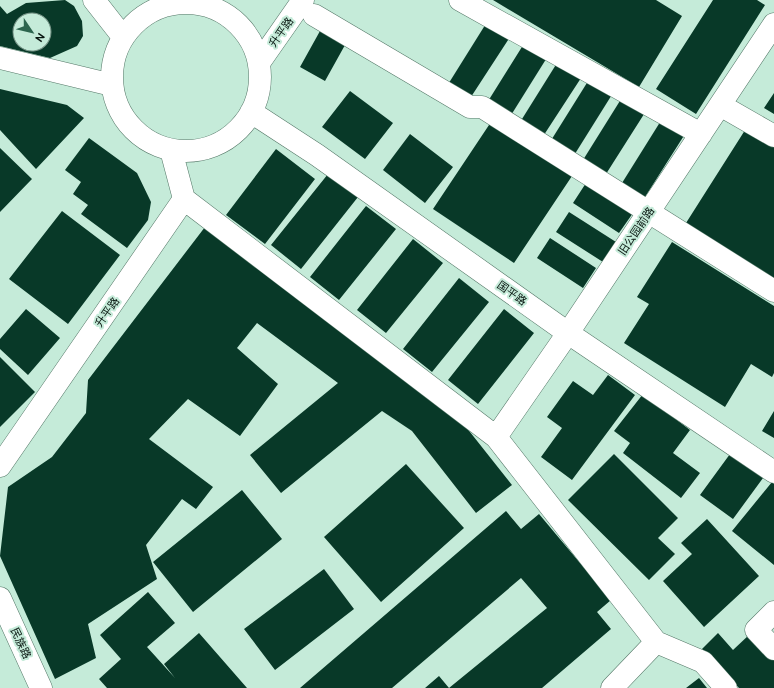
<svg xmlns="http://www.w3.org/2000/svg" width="774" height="688" viewBox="0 0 774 688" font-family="Ubuntu,'Noto Sans SC',sans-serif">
	<rect width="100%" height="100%" fill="#c5ebd9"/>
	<path fill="#083928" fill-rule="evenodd" d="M 65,0 L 74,6 L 82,21 L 83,36 L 77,46 L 50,58 L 0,46 L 0,6 L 7,14 L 26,3 ZM 20,20 L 44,20 L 44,44 L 20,44 Z
		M 493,0 L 656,0 L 682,16 L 639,87 Z
		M 713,0 L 757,0 L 765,5 L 696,114 L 656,89 Z
		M 487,22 L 510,37 L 469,100 L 447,86 Z
		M 320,31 L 345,45 L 325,81 L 300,67 Z
		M 525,42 L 548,56 L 508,120 L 485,106 Z
		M 557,63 L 581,78 L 540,141 L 517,127 Z
		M 590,78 L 613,93 L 573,157 L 550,142 Z
		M 0,89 L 67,105 L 84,118 L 36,169 L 0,130 Z
		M 350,91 L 393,123 L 365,159 L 322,127 Z
		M 774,93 L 774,114 L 764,108 Z
		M 623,96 L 646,111 L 606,174 L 583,160 Z
		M 662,119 L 685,134 L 645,197 L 622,183 Z
		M 491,122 L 572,176 L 514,263 L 433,209 Z
		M 747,127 L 774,144 L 774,279 L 686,223 Z
		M 410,134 L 453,167 L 425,203 L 383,170 Z
		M 89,138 L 137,173 L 151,202 L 148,220 L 127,248 L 81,214 L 88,205 L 73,194 L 81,182 L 65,170 Z
		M 0,148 L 32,179 L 0,212 Z
		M 276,149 L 315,179 L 265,244 L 226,215 Z
		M 328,174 L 358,197 L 301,269 L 271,245 Z
		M 586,183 L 633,213 L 619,233 L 573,203 Z
		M 366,206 L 396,229 L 339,300 L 310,277 Z
		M 62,211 L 120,255 L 68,324 L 9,279 Z
		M 569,212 L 616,242 L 603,262 L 556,232 Z
		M 205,227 L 447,403 L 512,485 L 476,513 L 412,431 L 382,411 L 281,493 L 250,455 L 338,383 L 257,323 L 237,348 L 278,384 L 240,436 L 188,399 L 149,439 L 213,487 L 196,509 L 182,499 L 146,545 L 157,579 L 88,624 L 96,658 L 55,679 L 0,556 L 8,487 L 52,457 L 86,413 L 88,380 Z
		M 550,238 L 596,268 L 583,288 L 537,258 Z
		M 413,239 L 443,263 L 386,333 L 357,310 Z
		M 672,242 L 774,306 L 774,373 L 772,377 L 751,364 L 725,407 L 624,343 L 649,304 L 637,297 Z
		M 459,278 L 489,302 L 432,372 L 403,349 Z
		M 26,309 L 60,338 L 28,375 L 0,349 L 0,339 Z
		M 504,309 L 534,333 L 478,404 L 448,380 Z
		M 0,357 L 35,392 L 0,427 Z
		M 608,375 L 635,395 L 572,480 L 541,457 L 562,428 L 547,417 L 573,381 L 593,395 Z
		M 643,394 L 690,430 L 673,453 L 700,473 L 681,498 L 623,453 L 630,443 L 614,431 Z
		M 774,411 L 774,438 L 762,431 Z
		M 614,454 L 678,518 L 658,538 L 675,554 L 649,580 L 568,500 Z
		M 730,454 L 763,478 L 733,519 L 700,495 Z
		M 406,464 L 464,528 L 381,602 L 324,537 Z
		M 772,482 L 774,484 L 774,565 L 732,531 Z
		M 242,490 L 282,539 L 193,612 L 153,562 Z
		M 506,511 L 521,529 L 539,514 L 611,600 L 597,612 L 611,629 L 542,688 L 425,688 L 439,676 L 449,688 L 547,608 L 521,578 L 392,688 L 300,688 Z
		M 707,519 L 759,576 L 704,627 L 663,581 L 692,554 L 681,543 Z
		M 324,569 L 354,609 L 275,670 L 244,629 Z
		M 148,592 L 175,623 L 147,647 L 175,678 L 164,664 L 199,633 L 247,688 L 107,688 L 99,679 L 121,659 L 100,635 Z
		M 718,633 L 733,650 L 750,634 L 774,659 L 774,688 L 739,688 L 702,649 Z
		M 699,678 L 707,688 L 686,688 Z"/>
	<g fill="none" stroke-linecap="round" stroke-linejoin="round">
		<g stroke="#557868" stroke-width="23">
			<path id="minor" d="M 94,0 L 123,37
				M 460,0 L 701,134
				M112 77a74 74 0 1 1 148 0a74 74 0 1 1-148 0Z
				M 314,15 L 470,107 L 482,107 L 774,291
				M 0,58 L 112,85
				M 259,63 L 303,0
				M 720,105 L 774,136
				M 251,112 L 317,155 L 568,333 L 774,472
				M 184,199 L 496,437 L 656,642 L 703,662 L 726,688
				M 496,437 L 568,333 L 774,24
				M 0,466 L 184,199 L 171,150
				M 0,598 L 41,688
				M 774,612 L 756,630 L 774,649
				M 612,688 L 656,642"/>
		</g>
		<use href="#minor" stroke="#fff" stroke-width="22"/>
	</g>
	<g text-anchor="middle" stroke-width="4" stroke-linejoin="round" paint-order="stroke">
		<g font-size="11" fill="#081610" stroke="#c5ebd9">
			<text transform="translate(281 32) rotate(-55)" y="4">升平路</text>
			<text transform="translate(636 231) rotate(-56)" y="4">旧公园前路</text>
			<text transform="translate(512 293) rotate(35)" y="4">国平路</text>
			<text transform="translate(107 312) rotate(-55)" y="4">升平路</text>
			<text transform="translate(21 643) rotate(65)" y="4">民族路</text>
		</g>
	</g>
	<g transform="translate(32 32) rotate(125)"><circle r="19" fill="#c5ebd9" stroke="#799689"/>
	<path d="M0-3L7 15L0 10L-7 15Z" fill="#2c654e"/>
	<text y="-6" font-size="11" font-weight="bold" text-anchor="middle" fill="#081610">N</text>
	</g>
</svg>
